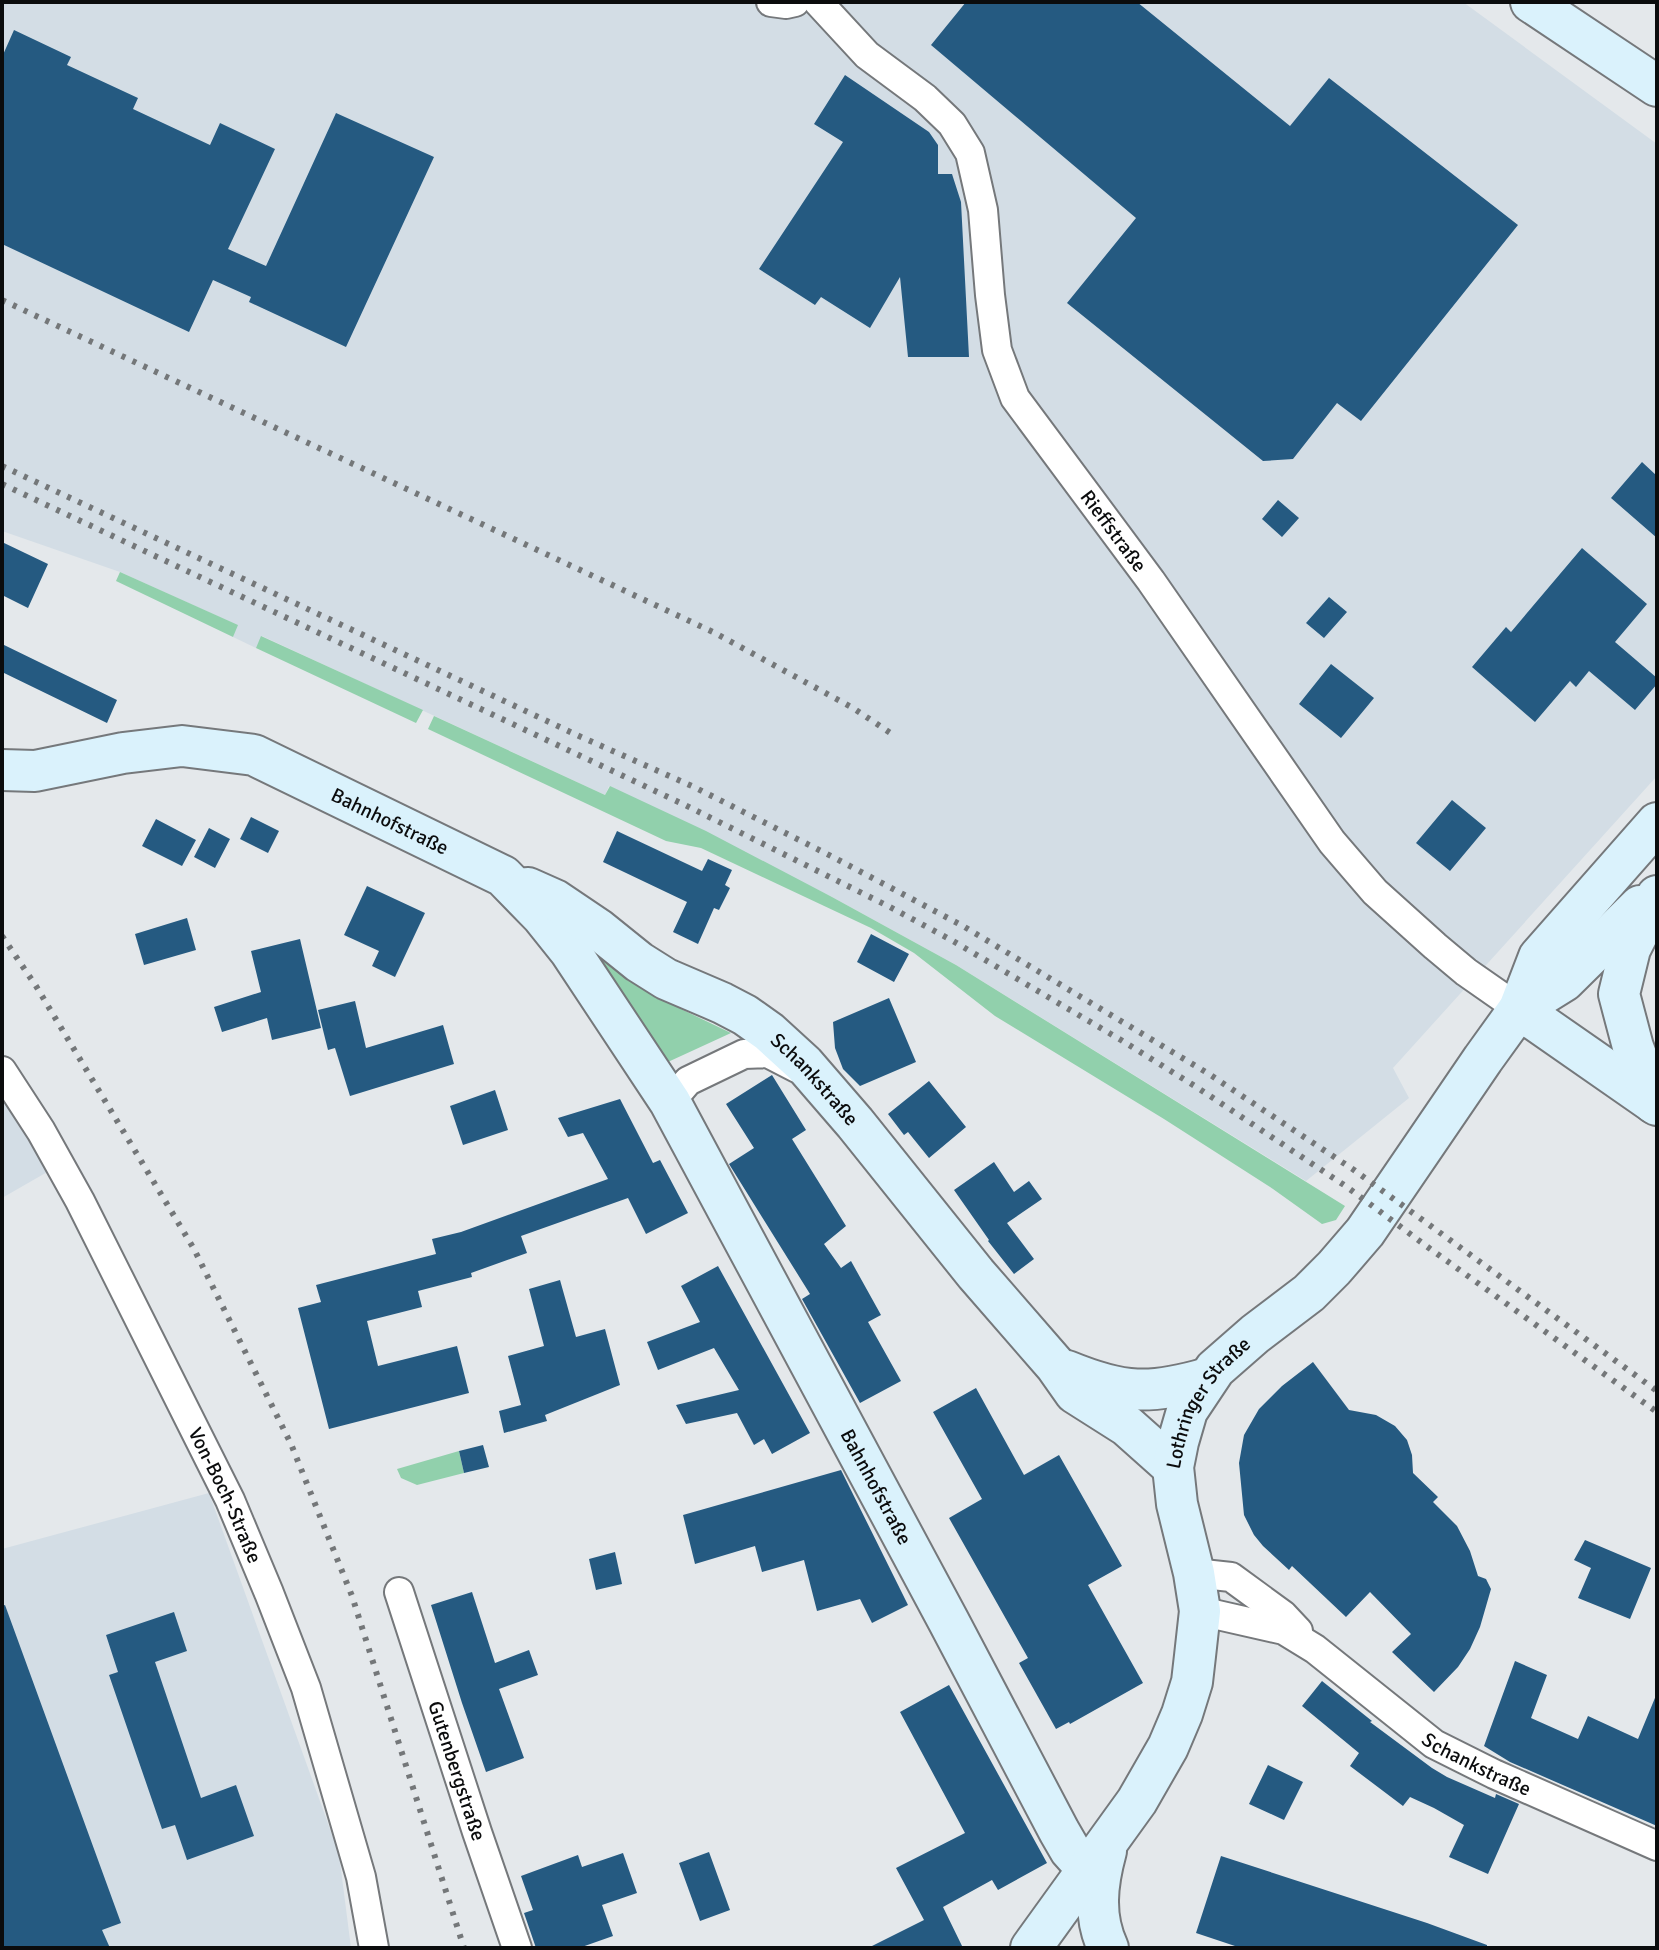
<svg xmlns="http://www.w3.org/2000/svg" width="1659" height="1950" viewBox="0 0 1659 1950" font-family="Signika,sans-serif">
	<rect width="100%" height="100%" fill="#e4e8eb"/>
	<path fill="#d3dde5" d="M 2,2 L 1463,2 L 1657,144 L 1657,776 L 1393,1068 L 1409,1098 L 1306,1181 L 956,965 L 832,897 L 609,786 L 605,795 L 262,636 L 256,648 L 233,637 L 237,625 L 120,572 L 2,531 Z
		M 2,1091 L 49,1171 L 2,1198 Z
		M 209,1493 L 339,1854 L 351,1948 L 2,1948 L 2,1549 Z"/>
	<path fill="#91d0ac" d="M 120,572 L 238,625 L 233,637 L 116,581 Z
		M 261,636 L 423,710 L 416,723 L 256,648 Z
		M 434,716 L 605,795 L 610,786 L 706,831 L 832,897 L 956,965 L 1345,1206 L 1336,1220 L 1322,1224 L 1273,1189 L 1164,1119 L 995,1016 L 914,953 L 871,928 L 701,848 L 666,841 L 428,729 Z
		M 589,941 L 645,986 L 683,1010 L 731,1033 L 657,1067 L 579,950 Z
		M 459,1451 L 464,1473 L 417,1485 L 401,1478 L 397,1469 Z"/>
	<path fill="#255a81" d="M 966,2 L 1137,2 L 1290,126 L 1329,78 L 1518,225 L 1361,421 L 1337,403 L 1293,459 L 1263,461 L 1067,303 L 1136,218 L 931,45 Z
		M 14,30 L 71,57 L 67,65 L 138,98 L 133,109 L 210,145 L 220,123 L 275,149 L 228,249 L 266,266 L 336,113 L 434,157 L 346,347 L 249,302 L 251,297 L 213,280 L 189,332 L 2,244 L 2,57 Z
		M 845,75 L 929,132 L 938,145 L 938,174 L 952,174 L 961,202 L 969,357 L 908,357 L 900,277 L 870,328 L 821,297 L 815,305 L 759,269 L 843,142 L 814,124 Z
		M 1642,462 L 1657,476 L 1657,538 L 1611,498 Z
		M 1278,500 L 1299,518 L 1282,537 L 1262,519 Z
		M 2,542 L 48,564 L 28,608 L 2,595 Z
		M 1582,548 L 1647,604 L 1615,642 L 1657,678 L 1657,684 L 1635,710 L 1589,671 L 1576,687 L 1570,681 L 1535,722 L 1472,667 L 1506,627 L 1511,632 Z
		M 1329,597 L 1347,612 L 1324,638 L 1306,623 Z
		M 2,644 L 117,700 L 107,723 L 2,672 Z
		M 1331,664 L 1374,698 L 1341,738 L 1299,704 Z
		M 1452,800 L 1486,828 L 1450,871 L 1416,843 Z
		M 251,817 L 279,831 L 268,853 L 240,839 Z
		M 156,819 L 196,840 L 182,866 L 142,846 Z
		M 209,828 L 230,839 L 215,868 L 194,857 Z
		M 617,831 L 702,871 L 708,859 L 732,870 L 725,885 L 730,888 L 719,910 L 714,908 L 698,944 L 673,932 L 687,902 L 603,862 Z
		M 367,886 L 425,913 L 395,977 L 372,966 L 379,951 L 344,935 Z
		M 187,918 L 196,950 L 144,965 L 135,934 Z
		M 871,934 L 909,954 L 894,982 L 857,962 Z
		M 300,939 L 321,1028 L 272,1040 L 267,1018 L 222,1032 L 214,1007 L 261,992 L 251,951 Z
		M 889,998 L 916,1062 L 860,1086 L 843,1069 L 835,1048 L 833,1022 Z
		M 355,1001 L 366,1048 L 443,1025 L 454,1064 L 350,1096 L 335,1048 L 328,1050 L 318,1010 Z
		M 772,1075 L 806,1130 L 792,1139 L 846,1226 L 824,1244 L 841,1268 L 851,1261 L 881,1315 L 868,1322 L 901,1381 L 860,1403 L 802,1299 L 810,1294 L 729,1164 L 754,1148 L 726,1104 Z
		M 929,1081 L 966,1127 L 929,1158 L 908,1132 L 904,1135 L 888,1114 Z
		M 495,1090 L 508,1130 L 463,1145 L 450,1106 Z
		M 620,1099 L 653,1163 L 660,1160 L 688,1213 L 646,1234 L 628,1198 L 521,1236 L 527,1253 L 471,1273 L 472,1277 L 418,1291 L 422,1307 L 367,1321 L 378,1366 L 457,1346 L 469,1393 L 329,1429 L 298,1308 L 321,1302 L 316,1285 L 436,1254 L 432,1239 L 461,1232 L 608,1179 L 583,1133 L 568,1137 L 558,1118 Z
		M 994,1162 L 1014,1192 L 1029,1181 L 1042,1199 L 1007,1223 L 1034,1259 L 1014,1274 L 988,1241 L 989,1240 L 954,1190 Z
		M 718,1266 L 810,1433 L 772,1454 L 764,1439 L 754,1445 L 737,1413 L 686,1424 L 676,1405 L 739,1390 L 714,1348 L 658,1370 L 647,1342 L 700,1322 L 681,1286 Z
		M 560,1280 L 576,1337 L 605,1329 L 620,1385 L 545,1415 L 547,1421 L 504,1433 L 499,1411 L 521,1405 L 508,1356 L 544,1346 L 529,1289 Z
		M 1313,1362 L 1349,1410 L 1376,1415 L 1395,1426 L 1407,1440 L 1412,1455 L 1413,1473 L 1438,1497 L 1433,1502 L 1457,1526 L 1470,1551 L 1478,1576 L 1486,1579 L 1491,1589 L 1480,1627 L 1470,1649 L 1458,1667 L 1434,1692 L 1392,1652 L 1411,1634 L 1370,1592 L 1346,1617 L 1292,1566 L 1289,1570 L 1263,1546 L 1254,1535 L 1244,1515 L 1239,1463 L 1244,1435 L 1259,1409 L 1282,1386 Z
		M 976,1388 L 1024,1475 L 1059,1455 L 1122,1566 L 1088,1585 L 1143,1683 L 1070,1724 L 1069,1722 L 1056,1729 L 1019,1663 L 1028,1658 L 949,1518 L 982,1499 L 933,1412 Z
		M 483,1445 L 489,1467 L 464,1473 L 459,1451 Z
		M 841,1470 L 908,1605 L 872,1623 L 860,1599 L 817,1611 L 804,1560 L 762,1572 L 755,1546 L 695,1564 L 683,1515 Z
		M 1585,1540 L 1651,1568 L 1630,1619 L 1578,1598 L 1591,1568 L 1574,1560 Z
		M 615,1552 L 622,1584 L 596,1590 L 589,1559 Z
		M 472,1592 L 495,1663 L 529,1650 L 538,1675 L 499,1689 L 524,1758 L 486,1772 L 462,1703 L 431,1605 Z
		M 5,1605 L 121,1923 L 102,1930 L 110,1948 L 2,1948 L 2,1606 Z
		M 174,1612 L 187,1651 L 155,1662 L 201,1798 L 236,1785 L 254,1836 L 187,1860 L 175,1825 L 162,1829 L 109,1675 L 118,1672 L 106,1635 Z
		M 1515,1661 L 1547,1675 L 1531,1718 L 1578,1739 L 1588,1716 L 1638,1739 L 1657,1693 L 1657,1826 L 1510,1762 L 1484,1746 Z
		M 1322,1681 L 1372,1721 L 1370,1722 L 1432,1768 L 1447,1777 L 1495,1798 L 1496,1794 L 1519,1804 L 1488,1874 L 1449,1857 L 1464,1825 L 1434,1808 L 1410,1797 L 1403,1806 L 1350,1766 L 1359,1753 L 1302,1706 Z
		M 949,1685 L 1047,1863 L 998,1890 L 992,1880 L 943,1907 L 963,1948 L 868,1948 L 924,1920 L 896,1868 L 965,1833 L 900,1712 Z
		M 1268,1765 L 1303,1782 L 1284,1820 L 1249,1804 Z
		M 709,1852 L 730,1910 L 700,1921 L 679,1863 Z
		M 623,1853 L 637,1893 L 602,1905 L 613,1936 L 579,1948 L 536,1948 L 524,1913 L 533,1910 L 521,1876 L 578,1855 L 582,1867 Z
		M 1221,1856 L 1427,1923 L 1487,1945 L 1487,1948 L 1241,1948 L 1196,1933 Z"/>
	<g fill="none" stroke-linecap="round" stroke-linejoin="round">
		<g stroke="#75787b" stroke-width="32">
			<g id="street">
				<path d="M 771,2 L 786,4 L 795,2"/>
				<path id="s1" d="M 818,2 L 867,55 L 925,98 L 952,124 L 970,153 L 983,210 L 990,295 L 997,350 L 1015,398 L 1151,581 L 1332,842 L 1375,892 L 1435,946 L 1466,972 L 1519,1009"/>
				<path id="s2" d="M 2,1071 L 41,1131 L 80,1201 L 230,1500 L 269,1593 L 306,1688 L 361,1877 L 374,1948"/>
				<path d="M 670,1102 L 688,1081 L 744,1054 L 768,1053 L 797,1068"/>
				<path d="M 1194,1573 L 1231,1577 L 1283,1615 L 1298,1631"/>
				<path id="s3" d="M 399,1592 L 477,1832 L 517,1948"/>
				<path id="s4" d="M 1200,1611 L 1284,1630 L 1315,1649 L 1434,1744 L 1494,1774 L 1657,1846"/>
			</g>
		</g>
		<g stroke="#75787b" stroke-width="44">
			<g id="secondary">
				<path d="M 1531,2 L 1657,86"/>
				<path id="s5" d="M 2,770 L 35,771 L 123,753 L 182,746 L 254,755 L 503,876 L 542,916 L 570,951 L 670,1102 L 949,1622 L 1059,1831 L 1070,1850 L 1087,1869"/>
				<path id="s6" d="M 528,888 L 555,900 L 598,929 L 639,962 L 666,979 L 722,1003 L 745,1015 L 769,1032 L 804,1064 L 855,1123 L 976,1274 L 1056,1366 L 1075,1393 L 1127,1426 L 1173,1467"/>
				<path d="M 1519,1009 L 1564,981 L 1640,906"/>
				<path d="M 1519,1009 L 1657,1105"/>
				<path d="M 1654,1103 L 1633,1047 L 1619,994 L 1630,949 L 1657,896"/>
				<path d="M 1067,1371 C 1123,1394 1150,1395 1208,1378"/>
				<path d="M 1106,1851 C 1097,1884 1093,1916 1108,1948"/>
				<path id="s7" d="M 1031,1948 L 1137,1801 L 1168,1747 L 1182,1714 L 1192,1682 L 1195,1656 L 1200,1611 L 1194,1573 L 1177,1504 L 1173,1467 L 1178,1442 L 1187,1411 L 1215,1369 L 1255,1334 L 1309,1293 L 1334,1268 L 1365,1232 L 1483,1059 L 1519,1009 L 1539,957 L 1657,823"/>
			</g>
		</g>
		<use href="#street" stroke="#fff" stroke-width="28"/>
		<use href="#secondary" stroke="#daf2fc" stroke-width="40"/>
		<path stroke="#747779" stroke-width="6" stroke-dasharray="4 8" stroke-linecap="butt" d="M 2,300 L 713,632 L 853,708 L 892,734
			M 2,466 L 579,736 L 692,786 L 831,856 L 963,926 L 1209,1074 L 1354,1170 L 1657,1391
			M 2,484 L 685,805 L 890,907 L 953,941 L 1121,1040 L 1198,1088 L 1347,1187 L 1429,1248 L 1657,1412
			M 2,936 L 36,986 L 194,1249 L 291,1444 L 352,1596 L 464,1948"/>
	</g>
	<g text-anchor="middle" stroke-width="8" stroke-linejoin="round" paint-order="stroke">
		<g font-size="20" fill="#0b0c0d" stroke="#e4e8eb">
			<text dy="7" stroke="none"><textPath href="#s1" startOffset="632">Rieffstraße</textPath></text>
			<text dy="7" stroke="none"><textPath href="#s5" startOffset="406">Bahnhofstraße</textPath></text>
			<text dy="7" stroke="none"><textPath href="#s6" startOffset="348">Schankstraße</textPath></text>
			<text dy="7" stroke="none"><textPath href="#s7" startOffset="606">Lothringer Straße</textPath></text>
			<text dy="7" stroke="none"><textPath href="#s5" startOffset="1250">Bahnhofstraße</textPath></text>
			<text dy="7" stroke="none"><textPath href="#s2" startOffset="480">Von-Boch-Straße</textPath></text>
			<text dy="7" stroke="none"><textPath href="#s4" startOffset="322">Schankstraße</textPath></text>
			<text dy="7" stroke="none"><textPath href="#s3" startOffset="188">Gutenbergstraße</textPath></text>
		</g>
	</g>
	<rect width="1659" height="1950" fill="none" stroke="#0b0c0d" stroke-width="8"/>
</svg>
